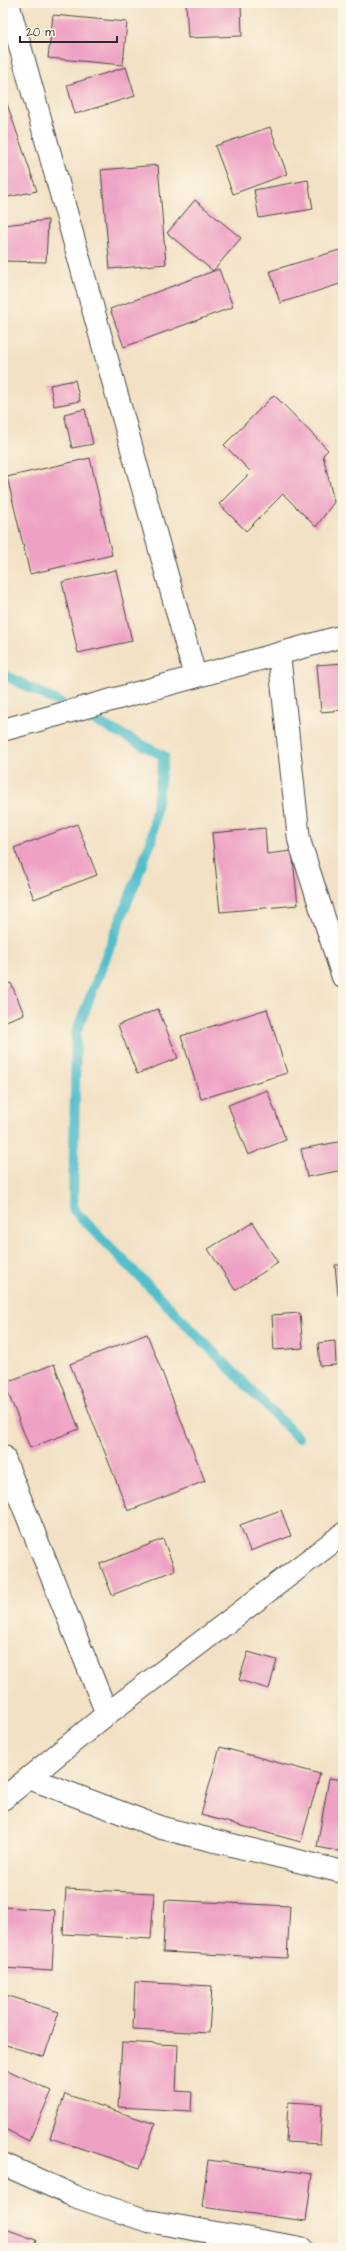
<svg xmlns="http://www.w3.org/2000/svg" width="346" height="2251" viewBox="0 0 346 2251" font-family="'Architects Daughter',sans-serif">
	<rect width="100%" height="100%" fill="#fcf5e5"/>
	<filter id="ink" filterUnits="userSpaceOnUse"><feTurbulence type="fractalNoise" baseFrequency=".025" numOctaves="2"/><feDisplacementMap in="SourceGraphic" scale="8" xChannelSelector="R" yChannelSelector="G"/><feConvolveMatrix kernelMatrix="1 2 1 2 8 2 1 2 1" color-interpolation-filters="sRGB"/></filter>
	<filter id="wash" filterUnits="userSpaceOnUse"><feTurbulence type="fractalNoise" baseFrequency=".012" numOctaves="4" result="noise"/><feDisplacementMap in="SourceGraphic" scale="16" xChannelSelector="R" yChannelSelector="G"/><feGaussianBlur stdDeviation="0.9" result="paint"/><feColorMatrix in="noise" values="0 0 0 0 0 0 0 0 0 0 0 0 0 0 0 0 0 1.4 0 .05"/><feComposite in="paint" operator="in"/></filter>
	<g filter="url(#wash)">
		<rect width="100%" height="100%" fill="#f2e1c4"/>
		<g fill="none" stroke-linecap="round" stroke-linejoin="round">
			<path stroke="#52bfcc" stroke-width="10" d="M 3,674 L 164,756 L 151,842 L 76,1033 L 73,1209 L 298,1438"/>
		</g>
		<g id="blocks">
			<path fill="#eea1c4" d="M 186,3 L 241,3 L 242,36 L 188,38 Z
				M 53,15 L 127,22 L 123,65 L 48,58 Z
				M 126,67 L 135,96 L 75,114 L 67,85 Z
				M 5,98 L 37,191 L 3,198 L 3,99 Z
				M 270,127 L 287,174 L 233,194 L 215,146 Z
				M 158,165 L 166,264 L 110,269 L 101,170 Z
				M 308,180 L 313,209 L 259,218 L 254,190 Z
				M 195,200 L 241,238 L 213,271 L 167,233 Z
				M 48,220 L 46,262 L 3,261 L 3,225 Z
				M 343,249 L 343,283 L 280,303 L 270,271 Z
				M 219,269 L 233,307 L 124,347 L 110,309 Z
				M 75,380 L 80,401 L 54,406 L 50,385 Z
				M 274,395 L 328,450 L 323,455 L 334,502 L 316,527 L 283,494 L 246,531 L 219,504 L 251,472 L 224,445 Z
				M 85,409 L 93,444 L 72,448 L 64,414 Z
				M 90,458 L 112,555 L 30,574 L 7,477 Z
				M 116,570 L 132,641 L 78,653 L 62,582 Z
				M 343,663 L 343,710 L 321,712 L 317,665 Z
				M 77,824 L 97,875 L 34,899 L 14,848 Z
				M 265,828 L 267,854 L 292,851 L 298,905 L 220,912 L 212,833 Z
				M 11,983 L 24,1014 L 3,1022 L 3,986 Z
				M 158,1009 L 178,1058 L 137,1074 L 118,1025 Z
				M 267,1009 L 287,1073 L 201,1099 L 181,1036 Z
				M 267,1090 L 286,1140 L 248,1155 L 228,1105 Z
				M 343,1141 L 343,1170 L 307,1177 L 301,1149 Z
				M 252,1222 L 278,1263 L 235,1290 L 208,1249 Z
				M 335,1265 L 343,1265 L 343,1295 L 338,1295 Z
				M 300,1313 L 303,1348 L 274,1350 L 272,1315 Z
				M 147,1334 L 205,1481 L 128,1511 L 70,1364 Z
				M 335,1341 L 336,1365 L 320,1366 L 318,1343 Z
				M 54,1364 L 79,1429 L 30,1448 L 4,1383 Z
				M 281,1510 L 291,1536 L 250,1551 L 240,1525 Z
				M 163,1539 L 175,1570 L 112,1595 L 100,1564 Z
				M 248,1652 L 277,1660 L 269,1689 L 239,1680 Z
				M 220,1747 L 320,1774 L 301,1842 L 201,1815 Z
				M 329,1778 L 343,1780 L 343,1852 L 317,1847 Z
				M 66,1889 L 154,1893 L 151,1939 L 63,1934 Z
				M 165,1900 L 290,1906 L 287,1958 L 163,1952 Z
				M 4,1907 L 55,1910 L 52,1971 L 3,1968 Z
				M 135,1982 L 212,1986 L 209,2033 L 133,2029 Z
				M 3,1994 L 59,2012 L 44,2057 L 3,2044 Z
				M 122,2042 L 178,2045 L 176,2091 L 192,2092 L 191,2111 L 118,2107 Z
				M 3,2068 L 52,2091 L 29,2141 L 3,2128 Z
				M 65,2094 L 155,2124 L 140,2168 L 50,2138 Z
				M 288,2102 L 322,2104 L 320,2144 L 286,2142 Z
				M 208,2160 L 312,2174 L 306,2221 L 202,2207 Z
				M 3,2228 L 36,2240 L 33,2248 L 3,2248 Z"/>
		</g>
	</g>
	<g filter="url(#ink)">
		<use href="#blocks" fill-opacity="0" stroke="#494642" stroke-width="1"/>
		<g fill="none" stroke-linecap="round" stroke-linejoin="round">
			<g stroke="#494642" stroke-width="24">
				<path id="street" d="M 8,3 L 195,676
					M 279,654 L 299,840 L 343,977
					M 3,730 L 343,636
					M 3,1456 L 107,1714
					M 29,1778 L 162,1828 L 343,1872
					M 3,2164 L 74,2196 L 148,2221 L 301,2248"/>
			</g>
			<g stroke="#494642" stroke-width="24">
				<path id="secondary" d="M 3,1799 L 107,1714 L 343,1534"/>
			</g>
			<use href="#street" stroke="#fff" stroke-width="22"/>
			<use href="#secondary" stroke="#fff" stroke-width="22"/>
		</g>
	</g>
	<rect width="346" height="2251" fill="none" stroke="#fcf5e5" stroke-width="16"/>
	<path d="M20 36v6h97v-6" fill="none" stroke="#2b2b2b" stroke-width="2"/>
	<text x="26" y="36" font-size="12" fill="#2b2b2b" stroke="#fcf5e5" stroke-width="3" paint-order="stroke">20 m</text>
</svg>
